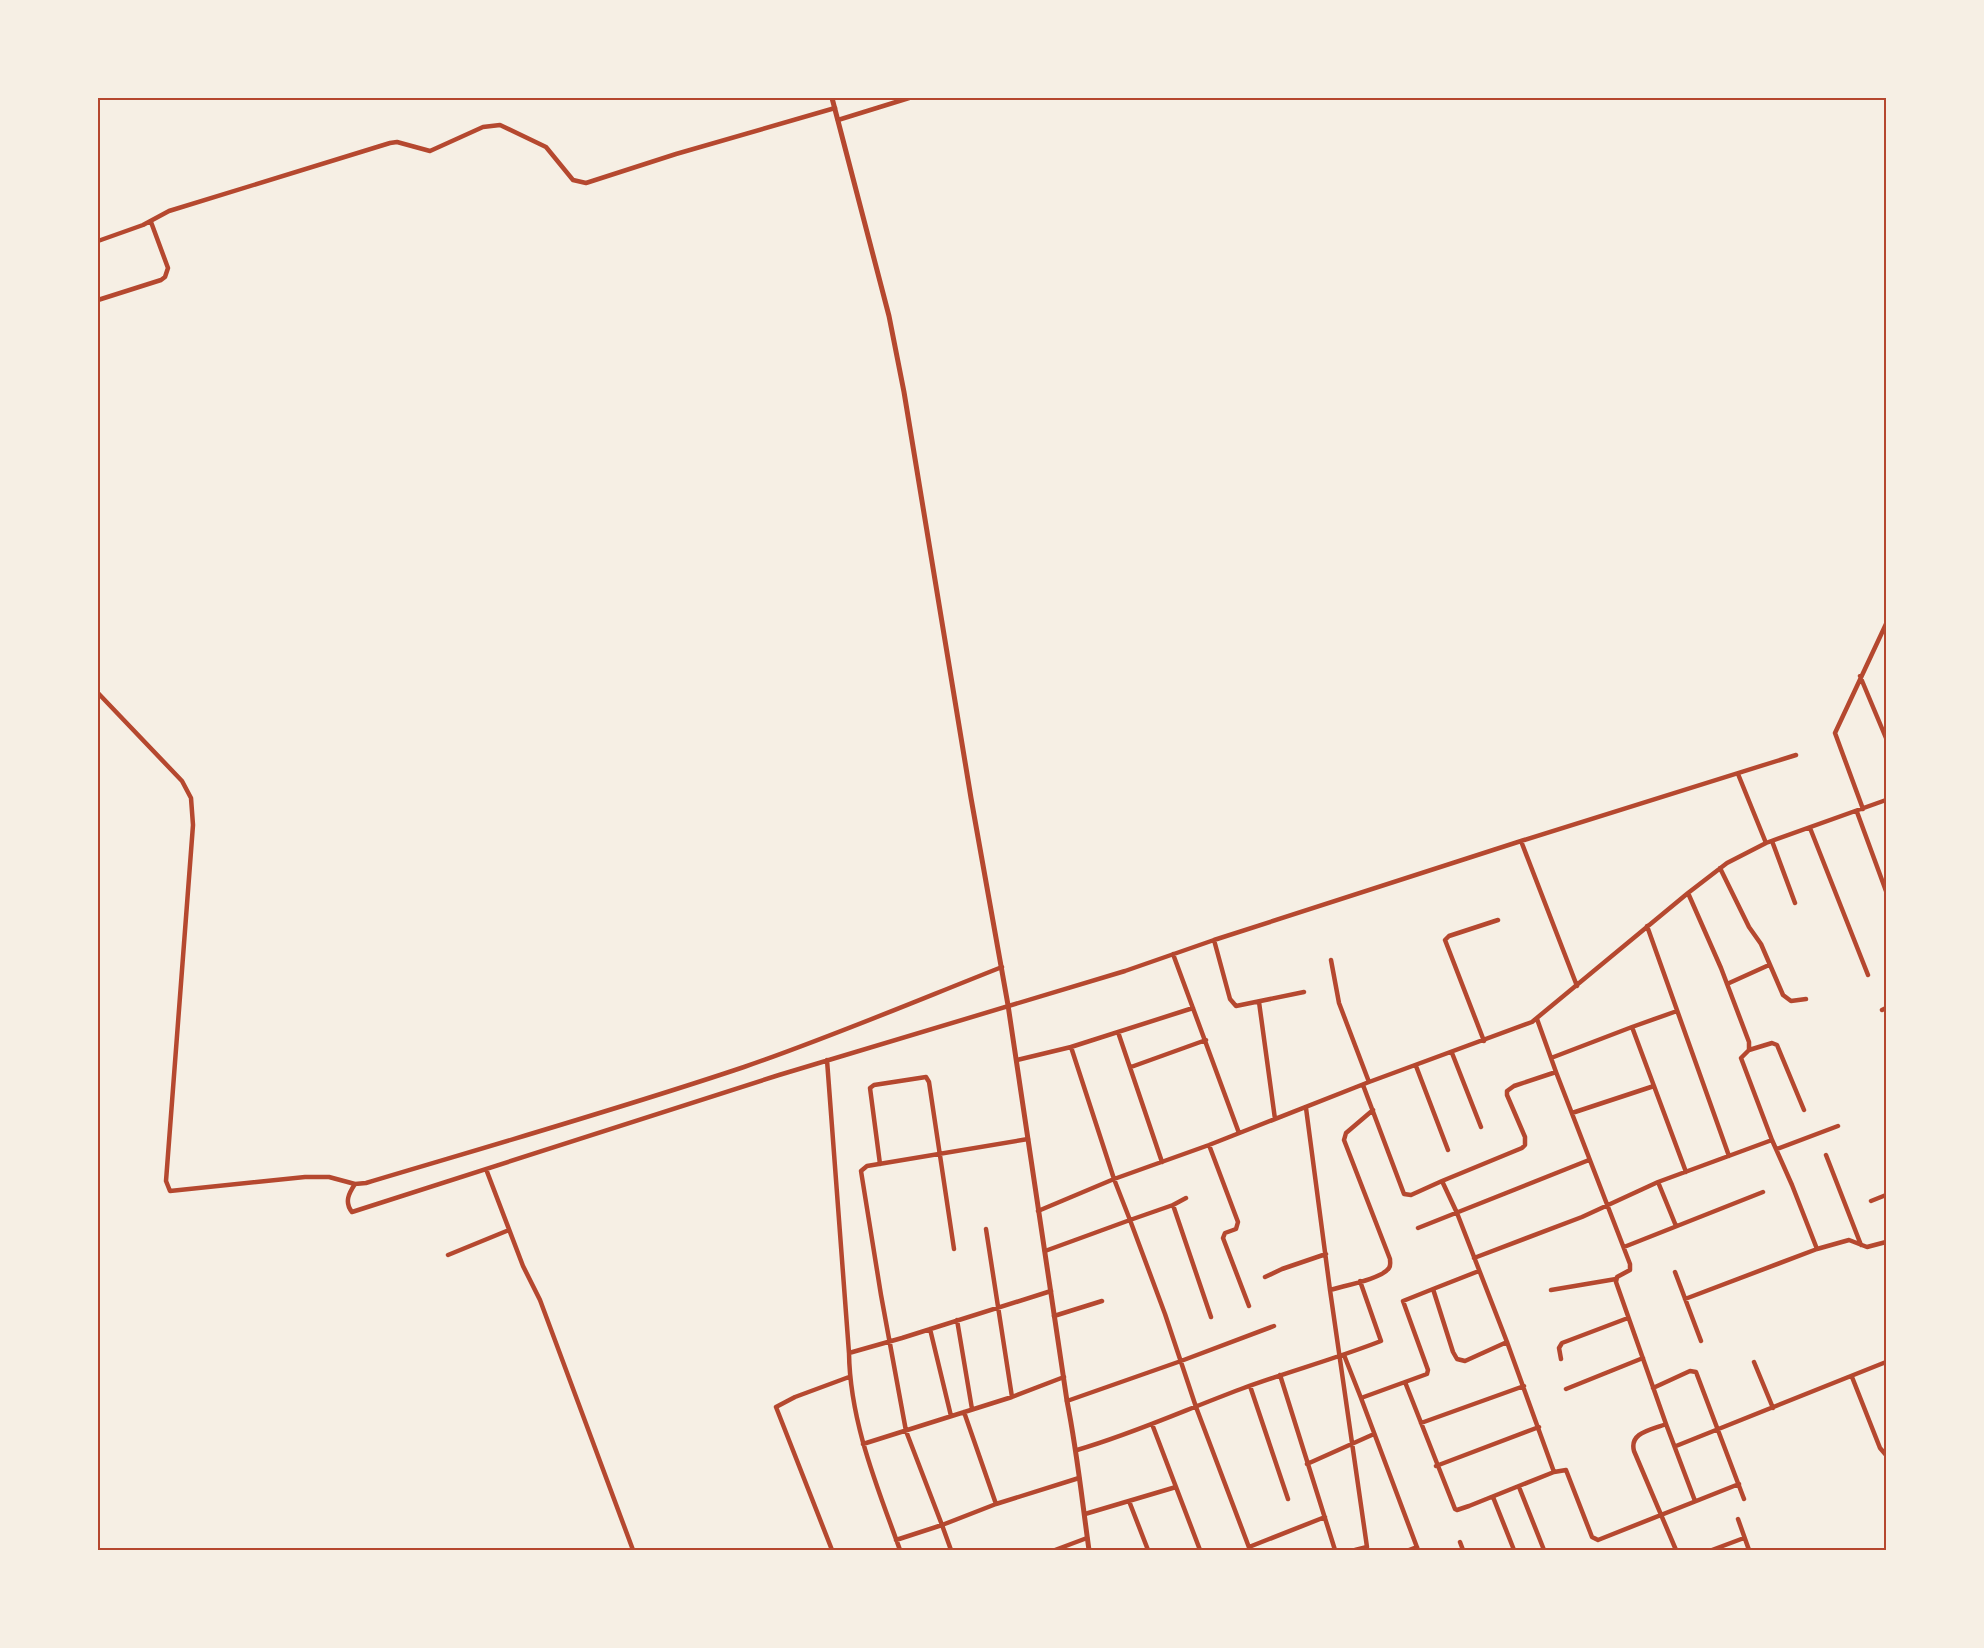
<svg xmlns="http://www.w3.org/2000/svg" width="1984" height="1648" viewBox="0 0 1984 1648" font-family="'Fira Sans Condensed',sans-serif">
	<rect width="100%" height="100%" fill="#f6efe4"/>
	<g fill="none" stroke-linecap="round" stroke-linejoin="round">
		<path stroke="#b5482f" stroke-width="4.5" d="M 838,120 L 909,98
			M 98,241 L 143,225 L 169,211 L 390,143 L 397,142 L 430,151 L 483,127 L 500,125 L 546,147 L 573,180 L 586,183 L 676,154 L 835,108
			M 98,300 L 161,280 L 165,277 L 168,268 L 151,222
			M 1860,676 L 1886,738
			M 98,693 L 182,781 L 191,798 L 193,825 L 166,1181 L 170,1191 L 305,1177 L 329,1177 L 355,1184 L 366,1183 C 493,1145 619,1109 744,1067 C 831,1037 916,1001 1002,967
			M 1738,774 L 1766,843
			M 1863,809 L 1835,733 L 1886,624
			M 1857,812 L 1886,891
			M 1810,828 L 1868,975
			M 1521,841 L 1577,986
			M 1772,841 L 1795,903
			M 1720,868 L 1749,927 L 1761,944 L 1783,995 L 1791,1001 L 1806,999
			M 1647,926 L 1729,1156
			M 1214,940 L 1230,999 L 1236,1006 L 1304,992
			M 1173,954 L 1239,1133
			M 1331,960 L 1339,1003 L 1369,1082
			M 1727,984 L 1769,965
			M 1259,1002 L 1275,1119
			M 1882,1010 L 1886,1008
			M 1677,1011 L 1632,1027 L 1686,1172
			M 1537,1019 L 1556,1072
			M 1118,1032 L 1162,1162
			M 1484,1041 L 1445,940 L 1449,936 L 1498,920
			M 1071,1047 L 1114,1179 L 1130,1220 L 1173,1205 L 1186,1198
			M 1749,1050 L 1772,1043 L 1777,1045 L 1804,1110
			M 1452,1053 L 1481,1127
			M 1551,1058 L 1632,1027
			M 827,1060 L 849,1353 L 902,1338 L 1051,1291
			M 1017,1060 L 1071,1047 L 1193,1008
			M 1416,1066 L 1448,1150
			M 1131,1067 L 1206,1040
			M 1306,1108 L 1330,1290 L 1367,1547 L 1355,1550
			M 1572,1113 L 1654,1086
			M 1772,1140 L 1792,1185 L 1817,1249 L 1849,1240 L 1867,1247 L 1886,1242
			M 1209,1145 L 1238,1222 L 1236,1229 L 1225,1233 L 1223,1238 L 1249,1306
			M 1777,1149 L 1838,1126
			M 1826,1155 L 1861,1245
			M 880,1164 L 870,1088 L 874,1085 L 926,1077 L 929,1082 L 954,1249
			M 486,1169 L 523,1266 L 540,1300 L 633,1550
			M 1442,1181 L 1522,1148 L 1525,1145 L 1525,1137 L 1507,1095 L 1507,1091 L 1514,1086 L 1556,1072 L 1630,1264 L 1630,1270 L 1617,1277 L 1616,1282 L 1666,1424
			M 1658,1182 L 1676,1226
			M 355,1184 C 349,1193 344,1202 352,1212 L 779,1075 L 1125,971 L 1214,940 L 1521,841 L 1796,755
			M 1871,1201 L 1886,1195
			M 1173,1205 L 1211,1317
			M 1038,1211 L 1114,1179 L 1209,1145 L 1369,1082 L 1532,1022 L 1688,893 L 1727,863 L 1766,843 L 1886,800
			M 1418,1228 L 1589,1160
			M 986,1229 L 1012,1397
			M 1624,1247 L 1763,1192
			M 1045,1251 L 1130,1220 L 1165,1314 L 1196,1407 L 1250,1550
			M 448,1255 L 509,1230
			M 1474,1258 L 1582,1217 L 1658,1182 L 1772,1140 L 1741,1058 L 1749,1050 L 1749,1042 L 1721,968 L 1688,893
			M 1479,1271 L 1433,1289 L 1453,1352 L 1457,1359 L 1465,1361 L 1507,1342
			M 1675,1272 L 1701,1341
			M 1265,1277 L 1282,1269 L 1326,1254
			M 1330,1290 C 1342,1286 1382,1279 1389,1268 C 1391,1265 1390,1263 1390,1259 L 1344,1140 L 1346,1133 L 1373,1110
			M 1551,1290 L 1616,1279
			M 1685,1299 L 1817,1249
			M 1054,1316 L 1102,1301
			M 957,1320 L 972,1409
			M 930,1329 L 951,1416
			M 849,1353 C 850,1422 877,1486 900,1550
			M 1344,1355 L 1361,1398 L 1405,1382 L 1455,1509 L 1457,1510 L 1469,1506 L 1554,1472 L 1507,1342 L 1457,1213 L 1442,1181 L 1411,1195 L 1404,1194 L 1363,1085
			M 1561,1359 L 1559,1348 L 1562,1343 L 1628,1318
			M 1754,1362 L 1773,1408
			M 1280,1375 L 1335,1550
			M 1852,1377 L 1880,1448 L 1886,1455
			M 1405,1382 L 1427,1374 L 1428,1370 L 1403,1301 L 1433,1289
			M 1250,1386 L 1288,1499
			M 1653,1388 L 1690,1371 L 1696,1372 L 1744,1499
			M 1566,1389 L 1643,1358
			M 1361,1398 L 1418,1550
			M 1067,1401 L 1181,1361 L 1274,1326
			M 964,1412 L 996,1504 L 942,1525 L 906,1431 L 881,1295 L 861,1171 L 867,1166 L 1028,1139
			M 1421,1423 L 1524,1386
			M 1152,1424 L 1200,1550
			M 863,1444 L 1012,1397 L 1064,1377
			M 1676,1446 L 1886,1362
			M 1077,1450 C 1133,1434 1187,1409 1241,1389 C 1287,1372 1335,1359 1381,1341 L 1360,1281
			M 1307,1464 L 1374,1434
			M 1436,1466 L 1539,1427
			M 1554,1472 L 1566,1470 L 1592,1537 L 1598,1540 L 1739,1484
			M 1519,1487 L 1544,1550
			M 1493,1497 L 1514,1550
			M 1129,1501 L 1148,1550
			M 996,1504 L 1079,1478
			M 1085,1514 L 1176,1487
			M 1738,1519 L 1749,1550
			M 896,1540 L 942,1525 L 951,1550
			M 1460,1542 L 1463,1550
			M 1249,1547 L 1325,1517
			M 832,1550 L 776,1407 L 795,1397 L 849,1377
			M 1055,1550 L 1087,1538
			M 1409,1550 L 1417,1547
			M 1676,1550 L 1634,1451 C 1629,1432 1652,1430 1666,1424 L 1695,1501
			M 1712,1550 L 1744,1538"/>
		<path stroke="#b5482f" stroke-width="5" d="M 832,98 L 889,316 L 904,392 L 971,798 L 1008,1005 L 1067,1401 C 1077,1451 1082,1500 1089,1550"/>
	</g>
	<rect width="1984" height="1648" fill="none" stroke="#f6efe4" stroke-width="198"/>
	<rect x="99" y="99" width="1786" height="1450" fill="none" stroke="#b5482f" stroke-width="2"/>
</svg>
